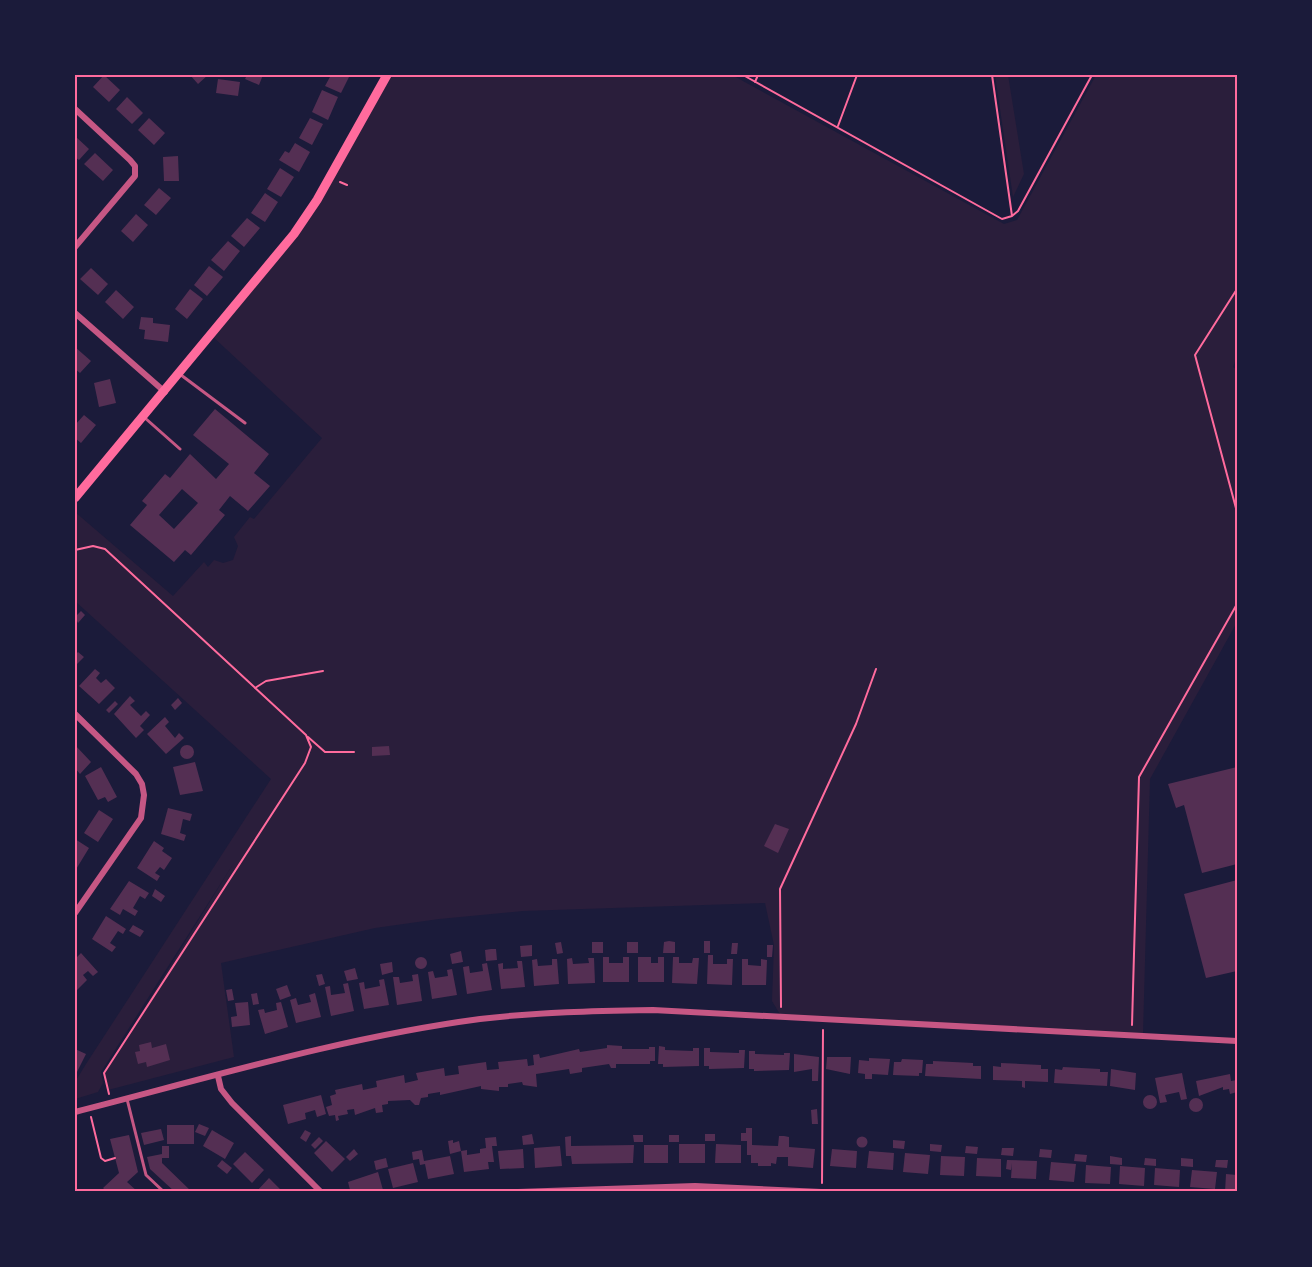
<svg xmlns="http://www.w3.org/2000/svg" width="1312" height="1267" viewBox="0 0 1312 1267" font-family="Raleway,sans-serif">
	<rect width="100%" height="100%" fill="#1b1b3a"/>
	<path fill="#2a1e3b" d="M 387,75 L 732,75 L 1004,224 L 1017,220 L 1096,75 L 1237,75 L 1237,356 L 1233,367 L 1237,370 L 1237,622 L 1150,779 L 1143,1034 L 781,1016 L 772,1001 L 774,945 L 765,903 L 523,911 L 439,919 L 375,928 L 221,963 L 234,1057 L 108,1090 L 104,1073 L 235,861 L 101,1072 L 103,1083 L 98,1092 L 75,1099 L 75,1082 L 86,1064 L 271,779 L 75,601 L 75,512 L 173,596 L 204,562 L 208,567 L 214,560 L 223,563 L 233,560 L 238,546 L 234,537 L 250,517 L 254,519 L 322,438 L 212,336 L 294,234 Z
		M 995,75 L 1008,75 L 1024,174 L 1013,197 Z"/>
	<path fill="#542f53" fill-rule="evenodd" d="M 104,75 L 120,90 L 109,102 L 93,87 Z
		M 190,75 L 208,75 L 198,84 Z
		M 247,75 L 263,75 L 259,85 L 245,79 Z
		M 331,75 L 350,75 L 341,93 L 325,86 Z
		M 218,79 L 240,82 L 238,96 L 216,93 Z
		M 322,90 L 338,97 L 328,120 L 312,112 Z
		M 127,97 L 143,113 L 132,124 L 116,109 Z
		M 149,118 L 165,133 L 154,145 L 138,130 Z
		M 310,118 L 323,124 L 312,145 L 299,138 Z
		M 75,136 L 89,149 L 79,160 L 75,157 Z
		M 295,143 L 310,152 L 299,172 L 279,160 L 285,151 L 289,153 Z
		M 95,153 L 113,170 L 103,181 L 84,164 Z
		M 178,156 L 179,181 L 164,181 L 163,157 Z
		M 280,168 L 294,177 L 281,197 L 267,189 Z
		M 159,188 L 171,198 L 156,215 L 144,205 Z
		M 265,193 L 278,202 L 265,222 L 251,213 Z
		M 136,214 L 148,225 L 133,242 L 121,231 Z
		M 247,218 L 260,228 L 244,247 L 231,236 Z
		M 228,241 L 240,251 L 224,271 L 211,260 Z
		M 209,266 L 223,277 L 207,296 L 194,285 Z
		M 91,268 L 108,284 L 98,295 L 80,279 Z
		M 190,289 L 203,299 L 187,319 L 175,309 Z
		M 116,290 L 134,307 L 123,319 L 105,302 Z
		M 141,317 L 153,318 L 153,323 L 170,325 L 168,342 L 144,339 L 145,330 L 139,329 Z
		M 75,347 L 91,361 L 80,373 L 75,369 Z
		M 110,379 L 116,403 L 99,407 L 94,383 Z
		M 215,409 L 269,454 L 254,473 L 270,486 L 248,511 L 230,496 L 219,510 L 225,515 L 191,555 L 185,550 L 174,562 L 130,525 L 147,505 L 142,501 L 165,474 L 170,478 L 190,454 L 216,479 L 229,464 L 193,435 ZM 182,489 L 198,503 L 174,529 L 159,515 Z
		M 84,415 L 96,425 L 81,443 L 75,438 L 75,425 Z
		M 81,611 L 85,615 L 78,623 L 75,617 Z
		M 78,652 L 84,657 L 75,666 L 75,655 Z
		M 95,669 L 100,673 L 96,678 L 101,683 L 106,679 L 115,688 L 99,704 L 79,686 Z
		M 130,696 L 135,701 L 130,705 L 141,716 L 146,711 L 150,715 L 140,726 L 144,730 L 136,738 L 114,714 Z
		M 178,698 L 182,703 L 175,710 L 171,705 Z
		M 115,701 L 118,704 L 109,713 L 106,710 Z
		M 165,717 L 169,722 L 165,726 L 175,738 L 179,733 L 184,738 L 166,754 L 147,734 Z
		M180 752a7 7 0 1 1 14 0a7 7 0 1 1-14 0Z
		M 75,745 L 91,762 L 80,774 L 75,768 Z
		M 389,746 L 390,755 L 372,756 L 372,747 Z
		M 195,762 L 203,791 L 180,795 L 173,767 Z
		M 101,767 L 117,797 L 108,802 L 105,797 L 98,800 L 85,776 Z
		M 1237,767 L 1237,864 L 1202,873 L 1184,805 L 1176,808 L 1168,784 Z
		M 168,808 L 192,814 L 190,821 L 183,819 L 180,833 L 186,835 L 184,841 L 161,834 Z
		M 99,810 L 113,819 L 98,842 L 84,833 Z
		M 775,824 L 789,829 L 778,853 L 764,846 Z
		M 75,839 L 89,848 L 75,871 Z
		M 154,841 L 164,848 L 162,851 L 172,858 L 164,870 L 160,867 L 155,873 L 160,876 L 157,881 L 137,868 Z
		M 1237,880 L 1237,971 L 1206,978 L 1184,894 Z
		M 129,881 L 149,893 L 145,899 L 140,896 L 133,908 L 138,911 L 135,916 L 123,909 L 120,915 L 110,909 Z
		M 155,889 L 165,896 L 161,902 L 152,896 Z
		M 106,916 L 126,929 L 123,934 L 118,931 L 110,943 L 116,947 L 112,952 L 92,939 Z
		M 133,925 L 144,931 L 140,937 L 129,931 Z
		M 669,941 L 675,942 L 675,953 L 663,953 L 664,942 Z
		M 704,941 L 710,941 L 710,953 L 704,953 Z
		M 561,942 L 563,953 L 557,954 L 555,943 Z
		M 592,942 L 603,942 L 603,953 L 592,953 Z
		M 627,942 L 638,942 L 638,953 L 627,953 Z
		M 732,943 L 738,943 L 737,954 L 731,954 Z
		M 532,945 L 532,956 L 521,957 L 520,946 Z
		M 767,945 L 773,945 L 772,957 L 767,957 Z
		M 491,949 L 496,949 L 497,960 L 486,961 L 485,950 Z
		M 461,951 L 463,962 L 452,964 L 450,954 Z
		M 81,953 L 98,972 L 93,976 L 88,971 L 83,975 L 87,980 L 77,990 L 75,959 Z
		M 708,955 L 713,955 L 713,964 L 727,964 L 727,959 L 733,959 L 732,985 L 707,984 Z
		M415 963a6 6 0 1 1 12 0a6 6 0 1 1-12 0Z
		M 603,957 L 609,957 L 609,963 L 623,963 L 623,957 L 629,957 L 629,982 L 603,982 Z
		M 638,957 L 651,957 L 651,963 L 658,963 L 658,957 L 664,957 L 664,982 L 638,982 Z
		M 673,957 L 679,957 L 679,963 L 692,963 L 693,958 L 699,958 L 697,984 L 672,983 Z
		M 572,958 L 573,964 L 589,963 L 588,958 L 594,958 L 595,983 L 568,984 L 567,959 Z
		M 537,959 L 538,966 L 552,965 L 552,959 L 557,959 L 559,984 L 534,986 L 532,960 Z
		M 742,959 L 748,959 L 748,965 L 761,966 L 761,959 L 767,960 L 766,985 L 742,985 Z
		M 517,961 L 522,961 L 525,987 L 501,989 L 498,964 L 503,963 L 503,969 L 518,968 Z
		M 392,962 L 393,972 L 382,975 L 380,964 Z
		M 487,963 L 492,990 L 467,994 L 463,967 L 469,966 L 470,973 L 483,971 L 482,964 Z
		M 355,968 L 358,979 L 347,981 L 344,971 Z
		M 452,969 L 457,995 L 432,999 L 428,972 L 433,971 L 435,978 L 448,976 L 447,970 Z
		M 322,974 L 325,984 L 319,986 L 316,975 Z
		M 418,974 L 422,1001 L 397,1005 L 393,977 L 399,977 L 400,983 L 413,981 L 412,975 Z
		M 384,979 L 389,1005 L 364,1009 L 359,983 L 364,982 L 365,989 L 380,986 L 379,980 Z
		M 348,983 L 354,1011 L 331,1016 L 325,987 L 330,986 L 331,995 L 345,993 L 343,984 Z
		M 287,985 L 291,996 L 280,1000 L 276,989 Z
		M 232,989 L 234,1000 L 228,1001 L 226,990 Z
		M 257,993 L 259,1004 L 253,1005 L 251,994 Z
		M 315,993 L 321,1017 L 296,1023 L 290,1000 L 296,998 L 298,1005 L 311,1002 L 309,995 Z
		M 248,1002 L 250,1025 L 232,1027 L 231,1017 L 237,1016 L 235,1003 Z
		M 281,1002 L 288,1027 L 265,1034 L 258,1010 L 264,1009 L 265,1013 L 277,1010 L 276,1003 Z
		M 151,1042 L 152,1048 L 166,1044 L 170,1060 L 147,1067 L 146,1062 L 138,1064 L 135,1052 L 140,1051 L 139,1045 Z
		M 607,1045 L 622,1046 L 622,1049 L 649,1049 L 649,1047 L 655,1047 L 655,1061 L 650,1061 L 650,1064 L 616,1064 L 616,1068 L 611,1068 L 609,1064 L 582,1068 L 582,1072 L 570,1074 L 569,1069 L 536,1074 L 537,1087 L 523,1085 L 522,1082 L 508,1084 L 508,1087 L 499,1087 L 499,1091 L 481,1089 L 481,1086 L 440,1095 L 440,1092 L 428,1094 L 428,1097 L 421,1098 L 419,1105 L 415,1105 L 410,1100 L 388,1101 L 388,1104 L 382,1105 L 383,1112 L 376,1113 L 375,1108 L 355,1115 L 354,1109 L 347,1110 L 348,1114 L 338,1116 L 339,1120 L 336,1121 L 335,1115 L 329,1116 L 326,1107 L 332,1105 L 330,1096 L 336,1094 L 335,1090 L 362,1084 L 363,1090 L 377,1087 L 376,1081 L 404,1075 L 405,1083 L 418,1080 L 416,1073 L 444,1068 L 445,1076 L 459,1074 L 458,1066 L 486,1062 L 487,1070 L 499,1069 L 498,1062 L 527,1059 L 528,1066 L 534,1065 L 533,1055 L 539,1054 L 540,1058 L 579,1049 L 580,1052 L 607,1048 Z
		M 659,1046 L 665,1047 L 665,1050 L 693,1051 L 693,1048 L 699,1048 L 699,1066 L 663,1067 L 663,1064 L 658,1064 Z
		M 704,1048 L 710,1048 L 710,1052 L 739,1053 L 739,1050 L 745,1050 L 744,1068 L 709,1069 L 709,1066 L 704,1066 Z
		M 75,1049 L 86,1054 L 75,1076 Z
		M 749,1051 L 755,1051 L 755,1054 L 784,1055 L 784,1053 L 790,1053 L 789,1070 L 754,1071 L 754,1069 L 749,1069 Z
		M 794,1054 L 819,1057 L 818,1081 L 812,1081 L 812,1069 L 794,1072 Z
		M 827,1057 L 851,1057 L 850,1074 L 826,1069 Z
		M 869,1058 L 890,1059 L 888,1075 L 872,1074 L 872,1079 L 865,1079 L 865,1074 L 858,1073 L 859,1060 L 869,1061 Z
		M 902,1059 L 923,1060 L 922,1073 L 919,1073 L 919,1076 L 893,1075 L 894,1062 L 901,1062 Z
		M 933,1061 L 973,1063 L 973,1066 L 981,1066 L 981,1079 L 925,1076 L 926,1064 L 933,1064 Z
		M 1001,1063 L 1041,1065 L 1041,1069 L 1048,1069 L 1048,1082 L 1025,1081 L 1025,1088 L 1022,1087 L 1022,1081 L 993,1080 L 993,1066 L 1001,1067 Z
		M 1063,1067 L 1100,1069 L 1100,1072 L 1108,1072 L 1107,1086 L 1054,1083 L 1055,1069 L 1062,1070 Z
		M 1111,1069 L 1136,1073 L 1135,1090 L 1110,1086 Z
		M 1182,1073 L 1187,1099 L 1181,1100 L 1179,1092 L 1165,1095 L 1167,1102 L 1160,1103 L 1155,1078 Z
		M 1230,1074 L 1231,1081 L 1237,1080 L 1237,1092 L 1230,1094 L 1229,1089 L 1223,1090 L 1223,1087 L 1199,1096 L 1196,1081 Z
		M 321,1095 L 326,1114 L 317,1117 L 315,1110 L 305,1113 L 306,1119 L 288,1124 L 283,1105 Z
		M1143 1102a7 7 0 1 1 14 0a7 7 0 1 1-14 0Z
		M1189 1105a7 7 0 1 1 14 0a7 7 0 1 1-14 0Z
		M 817,1109 L 818,1124 L 812,1124 L 811,1110 Z
		M 199,1124 L 209,1128 L 205,1136 L 195,1132 Z
		M 167,1125 L 194,1125 L 194,1144 L 167,1144 Z
		M 746,1128 L 752,1128 L 752,1145 L 778,1146 L 779,1136 L 784,1136 L 789,1137 L 789,1147 L 815,1149 L 813,1168 L 788,1166 L 788,1157 L 777,1157 L 776,1164 L 771,1163 L 771,1166 L 758,1166 L 758,1163 L 751,1163 L 751,1155 L 747,1155 L 747,1141 L 741,1141 L 741,1133 L 746,1133 Z
		M 161,1129 L 164,1140 L 144,1145 L 141,1133 Z
		M 212,1130 L 234,1143 L 225,1159 L 203,1146 Z
		M 305,1130 L 311,1133 L 306,1142 L 300,1138 Z
		M 532,1134 L 534,1144 L 523,1145 L 522,1136 Z
		M 705,1134 L 715,1134 L 715,1141 L 705,1141 Z
		M 129,1135 L 138,1172 L 127,1182 L 138,1192 L 107,1192 L 103,1188 L 119,1173 L 110,1139 Z
		M 633,1135 L 643,1135 L 643,1142 L 634,1142 Z
		M 669,1135 L 679,1135 L 679,1142 L 669,1142 Z
		M 571,1136 L 571,1146 L 634,1145 L 633,1163 L 572,1164 L 571,1156 L 566,1156 L 565,1137 Z
		M856.5 1142a5.5 5.5 0 1 1 11 0a5.5 5.5 0 1 1-11 0Z
		M 319,1137 L 323,1141 L 315,1149 L 311,1145 Z
		M 496,1137 L 497,1146 L 492,1146 L 494,1162 L 488,1162 L 489,1169 L 464,1172 L 461,1151 L 467,1150 L 467,1155 L 480,1153 L 480,1149 L 486,1148 L 485,1138 Z
		M 453,1140 L 453,1143 L 459,1141 L 461,1151 L 450,1154 L 448,1141 Z
		M 893,1140 L 905,1141 L 904,1149 L 893,1148 Z
		M 326,1141 L 345,1159 L 332,1172 L 314,1153 Z
		M 679,1144 L 705,1144 L 705,1163 L 679,1163 Z
		M 716,1144 L 741,1145 L 741,1163 L 715,1163 Z
		M 930,1144 L 942,1145 L 941,1152 L 930,1151 Z
		M 644,1145 L 668,1145 L 668,1163 L 644,1163 Z
		M 162,1146 L 169,1146 L 169,1158 L 162,1158 L 162,1163 L 192,1192 L 175,1192 L 150,1169 L 147,1157 L 162,1154 Z
		M 560,1146 L 562,1166 L 535,1168 L 534,1148 Z
		M 966,1146 L 978,1147 L 977,1154 L 965,1153 Z
		M 1002,1148 L 1014,1148 L 1013,1156 L 1001,1155 Z
		M 354,1149 L 358,1154 L 350,1161 L 346,1157 Z
		M 523,1149 L 524,1168 L 500,1169 L 498,1151 Z
		M 832,1149 L 857,1151 L 856,1168 L 830,1166 Z
		M 1040,1149 L 1052,1150 L 1051,1158 L 1039,1157 Z
		M 422,1150 L 424,1161 L 450,1156 L 454,1174 L 428,1179 L 425,1164 L 420,1165 L 419,1159 L 413,1160 L 412,1152 Z
		M 869,1151 L 894,1153 L 893,1170 L 867,1168 Z
		M 245,1152 L 264,1170 L 252,1183 L 233,1164 Z
		M 905,1153 L 930,1155 L 928,1174 L 903,1172 Z
		M 1075,1154 L 1087,1155 L 1086,1162 L 1074,1161 Z
		M 941,1156 L 965,1157 L 964,1176 L 940,1175 Z
		M 1110,1156 L 1122,1158 L 1122,1165 L 1110,1164 Z
		M 386,1158 L 388,1167 L 376,1170 L 374,1161 Z
		M 977,1158 L 1001,1159 L 1001,1177 L 976,1176 Z
		M 1145,1158 L 1156,1159 L 1156,1166 L 1144,1165 Z
		M 1181,1158 L 1193,1159 L 1193,1167 L 1181,1166 Z
		M 222,1160 L 232,1168 L 227,1174 L 217,1166 Z
		M 1007,1160 L 1037,1161 L 1036,1179 L 1011,1178 L 1012,1163 L 1011,1170 L 1006,1169 Z
		M 1216,1160 L 1228,1160 L 1227,1168 L 1215,1167 Z
		M 1051,1162 L 1076,1164 L 1074,1182 L 1049,1180 Z
		M 413,1163 L 418,1182 L 393,1188 L 388,1169 Z
		M 1086,1165 L 1111,1167 L 1110,1184 L 1085,1183 Z
		M 1120,1166 L 1145,1168 L 1144,1186 L 1119,1184 Z
		M 1155,1168 L 1180,1170 L 1179,1187 L 1154,1185 Z
		M 1192,1170 L 1217,1172 L 1215,1189 L 1190,1187 Z
		M 378,1172 L 383,1190 L 350,1190 L 348,1182 Z
		M 1226,1174 L 1237,1175 L 1237,1192 L 1225,1192 Z
		M 269,1178 L 283,1192 L 256,1192 Z"/>
	<g fill="none" stroke-linecap="round" stroke-linejoin="round">
		<path stroke="#ff6b9d" stroke-width="2" d="M 743,75 L 1002,219 L 1012,216 L 992,75
			M 755,82 L 758,75
			M 838,126 L 857,75
			M 340,182 L 347,185
			M 1012,216 L 1018,211 L 1092,75
			M 1237,289 L 1195,355 L 1237,512
			M 75,550 L 93,546 L 105,549 L 306,735 L 311,747 L 305,763 L 104,1073 L 109,1094
			M 255,688 L 266,681 L 323,671
			M 308,737 L 325,752 L 354,752
			M 781,1007 L 780,889 L 856,724 L 876,669
			M 1132,1025 L 1139,777 L 1237,604
			M 91,1117 L 101,1158 L 105,1161 L 115,1158
			M 822,1183 L 823,1030"/>
		<path stroke="#c65784" stroke-width="3" d="M 181,375 L 245,423
			M 145,418 L 180,449
			M 127,1099 L 146,1175 L 164,1192"/>
		<path stroke="#c65784" stroke-width="6" d="M 75,109 L 130,160 L 135,166 L 135,176 L 75,247
			M 75,313 L 165,392
			M 75,714 L 136,774 L 142,784 L 144,795 L 141,818 L 75,913
			M 218,1076 L 221,1089 L 232,1103 L 321,1192
			M 75,1112 C 208,1078 344,1037 480,1019 C 538,1012 595,1011 653,1010 L 1237,1041
			M 518,1192 L 695,1186 L 821,1192"/>
		<path stroke="#ff6b9d" stroke-width="9" d="M 75,498 L 294,234 L 317,200 L 387,75"/>
	</g>
	<rect width="1312" height="1267" fill="none" stroke="#1b1b3a" stroke-width="153"/>
	<rect x="76" y="76" width="1160" height="1114" fill="none" stroke="#ff6b9d" stroke-width="2"/>
</svg>
